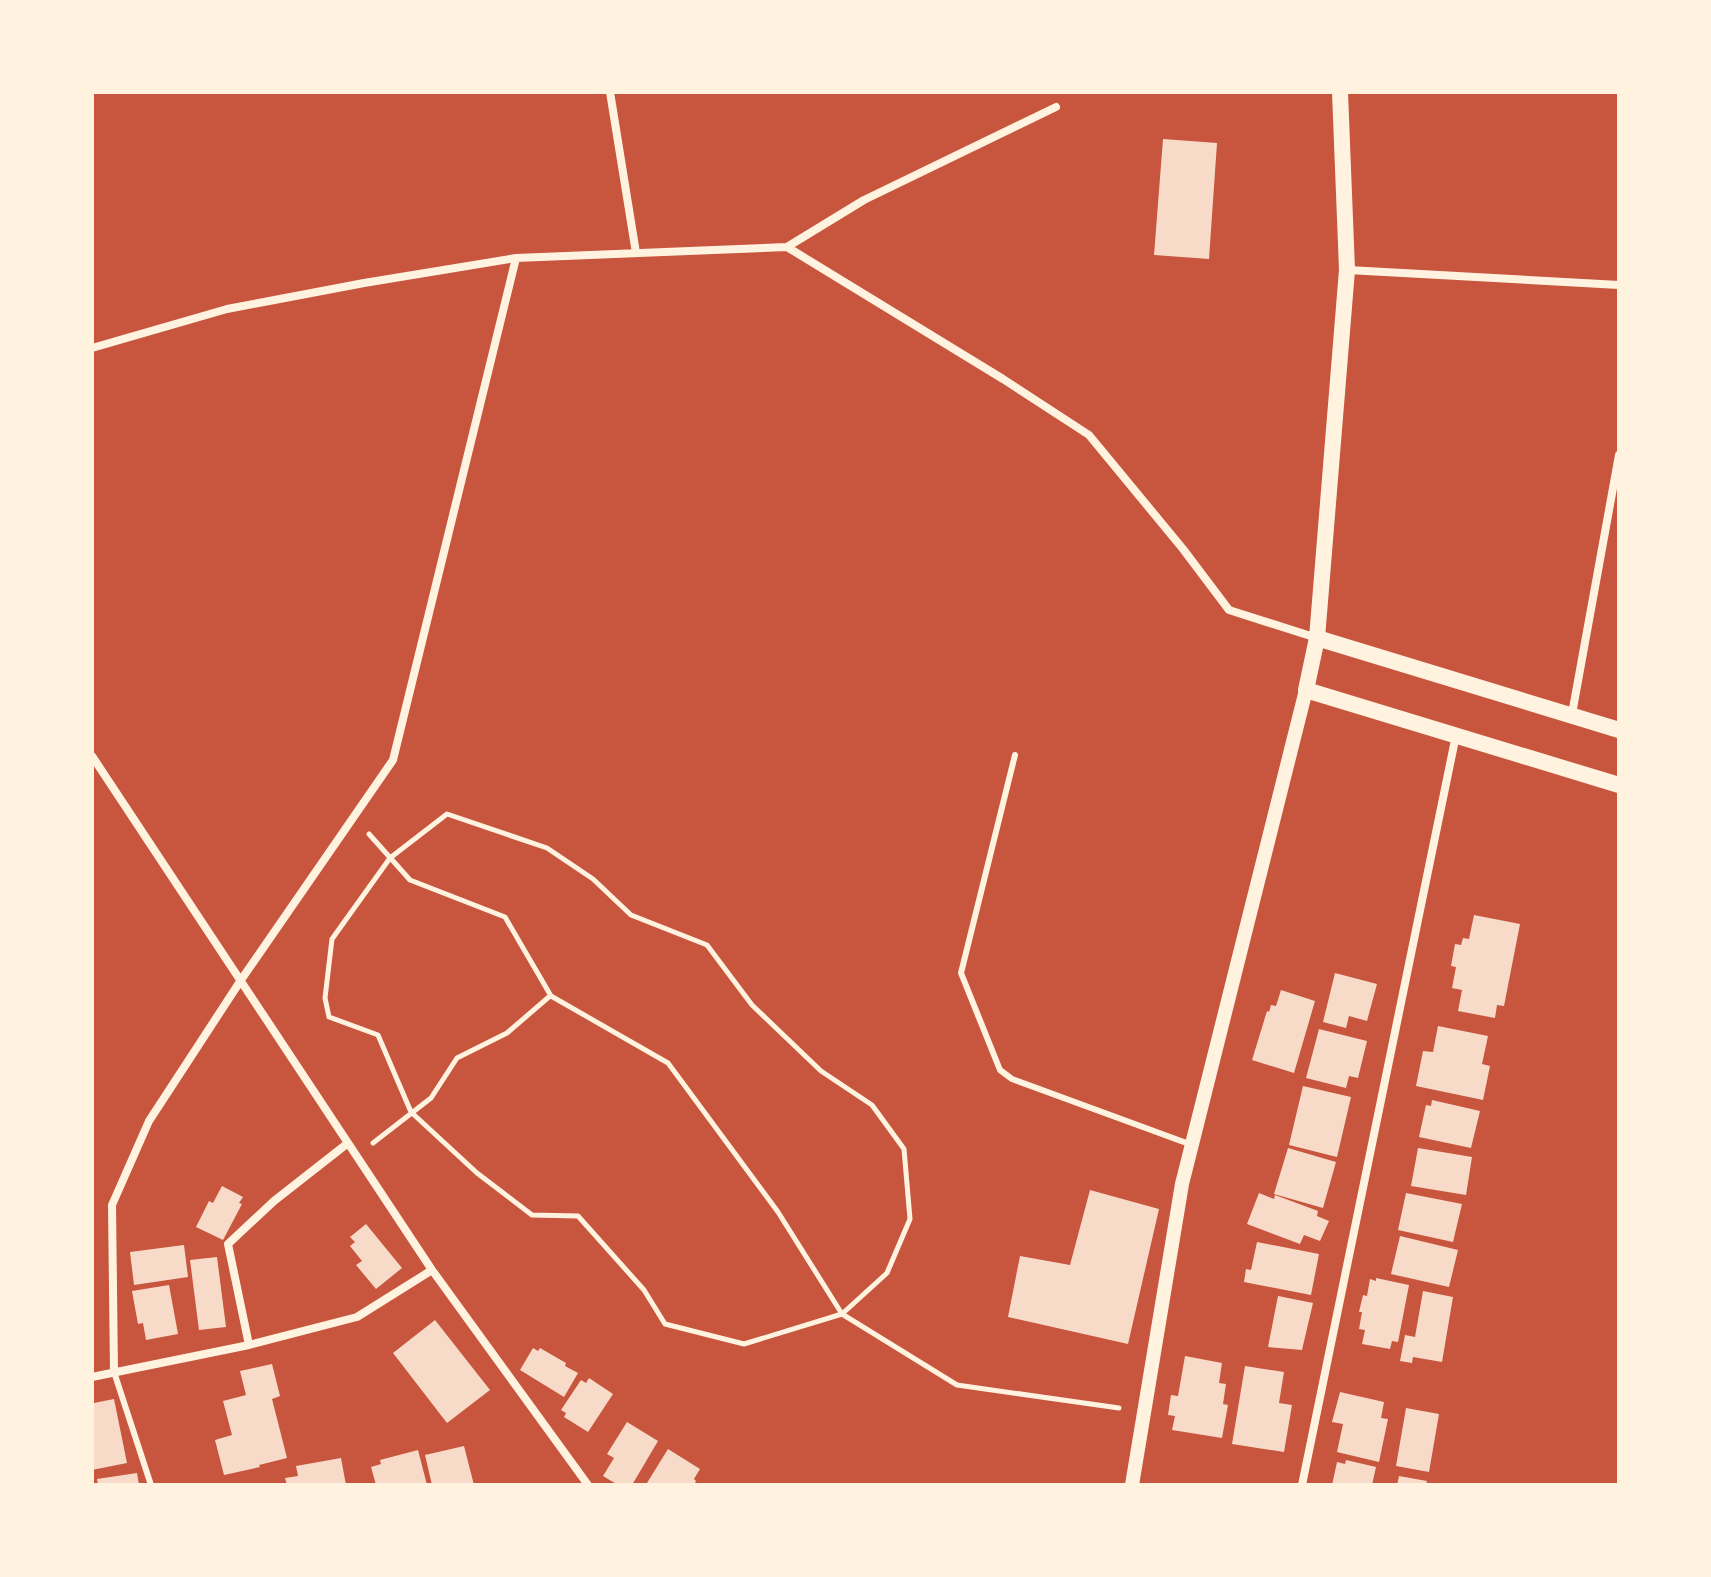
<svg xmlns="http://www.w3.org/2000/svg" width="1711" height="1577" viewBox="0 0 1711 1577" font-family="Cabin,sans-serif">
	<rect width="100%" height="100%" fill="#c8553d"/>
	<path fill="#f7dbc8" d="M 1163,139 L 1217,143 L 1209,259 L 1154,255 Z
		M 1474,915 L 1520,924 L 1504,1006 L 1497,1005 L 1495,1018 L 1458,1011 L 1462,990 L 1452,988 L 1456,967 L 1451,966 L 1455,944 L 1461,945 L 1463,938 L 1469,939 Z
		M 1335,973 L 1377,984 L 1367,1021 L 1349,1016 L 1346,1028 L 1323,1022 Z
		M 1281,990 L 1315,1001 L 1294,1073 L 1252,1060 L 1267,1011 L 1269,1012 L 1271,1005 L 1276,1006 Z
		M 1438,1026 L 1488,1036 L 1482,1064 L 1490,1066 L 1483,1100 L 1416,1086 L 1423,1051 L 1433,1052 Z
		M 1319,1029 L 1367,1041 L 1358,1078 L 1349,1076 L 1346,1088 L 1306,1078 Z
		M 1303,1086 L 1351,1097 L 1337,1157 L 1289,1145 Z
		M 1432,1100 L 1480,1111 L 1471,1148 L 1419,1137 L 1426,1105 L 1431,1106 Z
		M 1288,1148 L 1336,1162 L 1323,1208 L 1274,1194 Z
		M 1418,1148 L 1472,1157 L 1466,1195 L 1411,1186 Z
		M 222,1186 L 243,1197 L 239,1203 L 242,1204 L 223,1240 L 196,1227 L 209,1201 L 213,1203 Z
		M 1090,1190 L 1159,1209 L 1128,1344 L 1008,1317 L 1020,1256 L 1070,1265 Z
		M 1259,1193 L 1274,1199 L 1275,1195 L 1318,1211 L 1317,1216 L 1329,1221 L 1320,1241 L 1304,1235 L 1300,1244 L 1247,1224 Z
		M 1406,1193 L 1462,1204 L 1453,1242 L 1398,1230 Z
		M 366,1224 L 402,1268 L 376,1289 L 356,1265 L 362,1261 L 350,1246 L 355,1242 L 350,1237 Z
		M 1400,1236 L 1458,1250 L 1449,1287 L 1391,1274 Z
		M 1257,1242 L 1319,1254 L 1311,1295 L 1244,1282 L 1246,1269 L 1251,1270 Z
		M 184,1245 L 188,1277 L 134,1285 L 130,1252 Z
		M 217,1257 L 226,1327 L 199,1330 L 190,1260 Z
		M 1376,1278 L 1409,1285 L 1398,1342 L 1392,1341 L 1390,1349 L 1362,1344 L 1365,1330 L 1359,1329 L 1362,1312 L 1359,1312 L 1363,1295 L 1367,1296 L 1370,1279 L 1376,1281 Z
		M 169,1285 L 178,1334 L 146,1340 L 143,1323 L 138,1324 L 132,1291 Z
		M 1423,1291 L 1453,1297 L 1442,1362 L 1413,1357 L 1412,1363 L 1400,1361 L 1405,1335 L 1415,1337 Z
		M 1278,1296 L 1313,1303 L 1302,1350 L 1268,1347 Z
		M 435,1320 L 490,1390 L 447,1423 L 393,1353 Z
		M 533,1348 L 538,1351 L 540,1348 L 566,1363 L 565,1366 L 578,1373 L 564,1397 L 520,1370 Z
		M 1185,1356 L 1222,1363 L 1219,1383 L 1226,1384 L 1223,1404 L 1228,1405 L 1222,1438 L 1172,1430 L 1175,1416 L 1168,1415 L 1171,1395 L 1178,1396 Z
		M 272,1364 L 280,1396 L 272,1399 L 287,1458 L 259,1465 L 260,1467 L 224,1475 L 215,1440 L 232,1435 L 223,1401 L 246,1395 L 240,1371 Z
		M 1245,1366 L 1284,1372 L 1279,1403 L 1292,1405 L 1284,1452 L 1232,1444 Z
		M 589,1378 L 613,1394 L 588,1432 L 564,1417 L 566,1413 L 561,1410 L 581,1380 L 586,1383 Z
		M 1340,1392 L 1384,1402 L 1381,1418 L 1388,1419 L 1379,1462 L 1337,1452 L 1343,1424 L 1332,1422 Z
		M 114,1399 L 127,1463 L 92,1470 L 92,1407 L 94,1406 L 94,1403 Z
		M 1406,1408 L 1439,1414 L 1429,1472 L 1396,1466 Z
		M 627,1422 L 658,1441 L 632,1485 L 618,1485 L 603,1476 L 614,1458 L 607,1454 Z
		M 464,1446 L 474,1485 L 432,1485 L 425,1455 Z
		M 668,1449 L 700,1469 L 694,1479 L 696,1481 L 694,1485 L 650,1485 L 647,1483 Z
		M 418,1450 L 427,1485 L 376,1485 L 371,1467 L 381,1464 L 380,1460 Z
		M 341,1458 L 346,1485 L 287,1485 L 285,1478 L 298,1476 L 296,1466 Z
		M 1346,1460 L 1376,1467 L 1372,1485 L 1332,1485 L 1337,1462 L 1345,1464 Z
		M 137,1473 L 139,1485 L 98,1485 L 97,1479 Z
		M 1399,1476 L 1427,1481 L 1426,1485 L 1397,1485 Z"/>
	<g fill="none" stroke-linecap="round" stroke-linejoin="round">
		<path stroke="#fff3e0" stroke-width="5" d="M 447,814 L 547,848 L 593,879 L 631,915 L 707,945 L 752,1005 L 821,1071 L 872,1105 L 904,1149 L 910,1219 L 887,1273 L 842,1314 L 744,1344 L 665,1324 L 644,1290 L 578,1216 L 532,1215 L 477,1173 L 411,1112 L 378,1035 L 329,1017 L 325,998 L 332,939 L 390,858 Z
			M 369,834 L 410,880 L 505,917 L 551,996 L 668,1063 L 778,1212 L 842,1314 L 957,1385 L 1119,1408
			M 373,1143 L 431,1098 L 457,1058 L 507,1033 L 550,996"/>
		<path stroke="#fff3e0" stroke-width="6" d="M 1015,755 L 961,973 L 1000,1070 L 1012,1079 L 1192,1145
			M 114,1372 L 151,1485"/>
		<path stroke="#fff3e0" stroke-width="8" d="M 610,92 L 636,253
			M 787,247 L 1003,379 L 1089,435 L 1183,549 L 1229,610 L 1317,638
			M 1348,270 L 1619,285
			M 92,348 L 227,309 L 364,283 L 516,258 L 787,247 L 864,200 L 1056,107
			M 1572,714 L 1619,455
			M 92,756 L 432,1270 L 588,1485
			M 249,1345 L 228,1244 L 274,1201 L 348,1143
			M 114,1372 L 112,1205 L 149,1121 L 241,980 L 393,760 L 516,258
			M 92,1377 L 249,1345 L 357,1317 L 432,1270
			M 1302,1485 L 1456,735"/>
		<path stroke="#fff3e0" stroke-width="14" d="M 1132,1485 L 1182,1184 L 1306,690"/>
		<path stroke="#fff3e0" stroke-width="16" d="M 1340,92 L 1347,270 L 1317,638 L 1306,690 L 1619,785
			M 1317,638 L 1619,730"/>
	</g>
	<rect width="1711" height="1577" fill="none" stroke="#fff3e0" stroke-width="188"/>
</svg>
